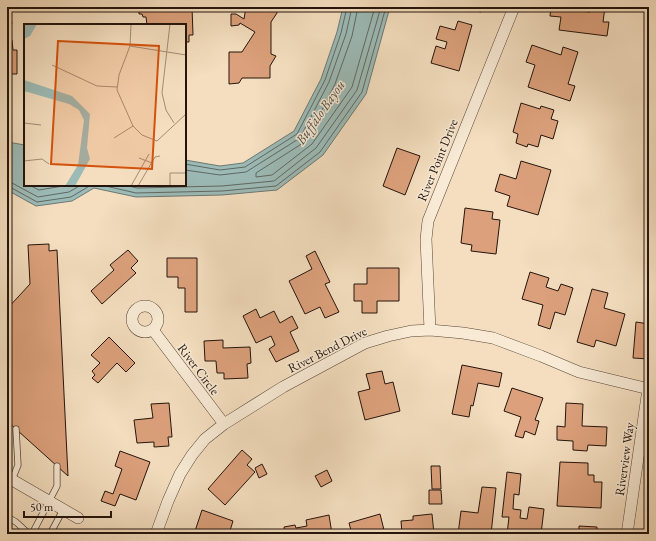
<svg xmlns="http://www.w3.org/2000/svg" width="656" height="541" viewBox="0 0 656 541" font-family="'EB Garamond',serif">
	<rect width="100%" height="100%" fill="#f4debf"/>
	<filter id="stains"><feTurbulence type="fractalNoise" baseFrequency=".005" numOctaves="4"/><feColorMatrix values="0 0 0 0 .2 0 0 0 0 .09 0 0 0 0 .02 0 0 0 .5 -.17"/></filter>
	<radialGradient id="worn" r=".72"><stop offset=".6" stop-color="#630" stop-opacity="0"/><stop offset="1" stop-color="#630" stop-opacity=".3"/></radialGradient>
	<path fill="#9cbbb7" stroke="#6c7873" d="M 343,7 L 390,7 L 366,94 L 323,155 L 277,190 L 222,195 L 136,197 L 94,188 L 72,201 L 36,206 L 7,190 L 7,142 L 25,145 L 25,185 L 185,185 L 185,160 L 220,166 L 243,163 L 294,131 L 321,79 L 337,32 Z"/>
	<g fill="none" stroke-linecap="round" stroke-linejoin="round">
		<path stroke="#606862" stroke-width="1" d="M 358,7 L 352,36 L 335,84 L 308,138 L 303,143 L 256,173 L 256,177 L 272,175 L 312,144 L 352,87 L 375,7
			M 185,164 L 220,170 L 245,167 L 297,134 L 325,80 L 341,33 L 347,7
			M 185,170 L 220,175 L 246,172 L 300,138 L 329,82 L 346,34 L 352,7
			M 7,182 L 12,183 L 38,197 L 69,192 L 81,185
			M 29,185 L 39,190 L 69,185
			M 101,185 L 136,193 L 222,191 L 276,186 L 320,152 L 362,92 L 386,7
			M 124,185 L 137,188 L 222,186 L 274,181 L 316,148 L 357,90 L 381,7
			M 7,187 L 10,187 L 37,202 L 71,197 L 91,185"/>
	</g>
	<path fill="#dca17c" stroke="#24140c" d="M 139,7 L 192,7 L 193,35 L 189,35 L 189,42 L 185,42 L 185,25 L 147,25 L 146,17 L 143,17 L 142,14 L 139,14 Z
		M 246,7 L 277,7 L 277,13 L 271,22 L 271,54 L 276,56 L 270,66 L 270,78 L 242,78 L 239,83 L 229,84 L 229,52 L 242,52 L 255,32 L 240,23 L 239,25 L 231,26 L 231,14 L 236,14 L 244,19 Z
		M 455,7 L 482,7 L 481,12 Z
		M 551,7 L 581,7 L 581,11 L 590,12 L 591,7 L 605,7 L 603,22 L 609,22 L 607,36 L 559,30 L 561,17 L 550,16 Z
		M 7,19 L 9,19 L 8,21 L 12,22 L 8,39 L 12,40 L 13,50 L 17,50 L 17,74 L 7,74 Z
		M 458,21 L 472,25 L 459,71 L 431,63 L 436,46 L 445,49 L 447,42 L 436,39 L 440,26 L 455,30 Z
		M 532,45 L 561,55 L 563,47 L 578,52 L 568,84 L 575,86 L 570,101 L 528,87 L 535,65 L 526,62 Z
		M 521,103 L 540,109 L 541,106 L 554,110 L 551,119 L 558,121 L 553,139 L 541,135 L 538,147 L 528,144 L 527,147 L 516,143 L 518,134 L 513,132 Z
		M 397,148 L 420,156 L 405,195 L 383,186 Z
		M 521,161 L 551,170 L 538,215 L 507,206 L 510,196 L 495,191 L 500,174 L 516,179 Z
		M 465,208 L 493,212 L 492,219 L 500,220 L 496,254 L 471,251 L 472,245 L 461,243 Z
		M 49,244 L 49,251 L 57,250 L 68,476 L 7,421 L 7,309 L 30,284 L 28,245 Z
		M 128,250 L 138,261 L 131,268 L 136,273 L 102,304 L 91,291 L 114,270 L 110,265 Z
		M 315,251 L 330,282 L 325,284 L 339,312 L 325,318 L 320,307 L 305,314 L 289,281 L 312,269 L 306,256 Z
		M 167,258 L 197,258 L 197,312 L 185,312 L 185,288 L 178,288 L 178,277 L 167,277 Z
		M 367,268 L 399,268 L 399,301 L 377,301 L 377,313 L 362,313 L 362,301 L 354,301 L 354,284 L 367,284 Z
		M 530,272 L 549,278 L 546,287 L 558,291 L 561,284 L 573,288 L 565,315 L 555,312 L 550,329 L 538,325 L 543,305 L 522,299 Z
		M 592,289 L 608,293 L 604,308 L 625,314 L 616,346 L 596,340 L 594,347 L 577,342 Z
		M 256,309 L 260,318 L 274,311 L 280,323 L 292,316 L 298,328 L 290,332 L 299,351 L 276,362 L 269,349 L 275,345 L 271,336 L 256,343 L 243,316 Z
		M 636,322 L 649,324 L 649,359 L 633,358 Z
		M 109,337 L 135,363 L 126,372 L 117,363 L 98,383 L 92,378 L 95,375 L 92,371 L 100,363 L 91,355 Z
		M 223,340 L 223,348 L 250,347 L 251,363 L 247,364 L 248,378 L 224,379 L 224,373 L 217,373 L 216,361 L 205,361 L 204,341 Z
		M 462,365 L 502,373 L 499,387 L 478,383 L 473,406 L 471,405 L 469,417 L 452,414 Z
		M 382,371 L 385,384 L 393,382 L 400,411 L 365,420 L 358,392 L 370,389 L 366,374 Z
		M 512,388 L 543,398 L 535,420 L 539,421 L 535,435 L 525,431 L 523,438 L 515,436 L 521,417 L 504,411 Z
		M 169,403 L 172,437 L 168,437 L 169,446 L 154,447 L 154,442 L 137,443 L 134,420 L 153,418 L 151,404 Z
		M 566,403 L 583,404 L 582,426 L 607,427 L 606,446 L 588,445 L 587,451 L 573,450 L 573,441 L 557,440 L 557,426 L 565,427 Z
		M 242,450 L 252,459 L 247,465 L 255,472 L 225,505 L 208,489 Z
		M 120,451 L 150,462 L 136,500 L 120,494 L 115,506 L 101,501 L 105,491 L 113,494 L 122,469 L 115,466 Z
		M 560,462 L 588,463 L 588,475 L 594,475 L 594,482 L 602,482 L 601,508 L 557,506 Z
		M 262,464 L 267,474 L 259,478 L 255,468 Z
		M 431,466 L 440,466 L 441,489 L 432,489 Z
		M 327,470 L 332,481 L 321,487 L 315,476 Z
		M 507,472 L 521,474 L 519,495 L 514,494 L 513,509 L 521,510 L 520,518 L 527,519 L 529,507 L 544,509 L 541,534 L 507,534 L 509,517 L 502,517 Z
		M 482,487 L 496,488 L 491,534 L 458,534 L 461,511 L 478,513 Z
		M 429,490 L 441,490 L 442,504 L 429,504 Z
		M 202,510 L 233,521 L 229,534 L 194,534 Z
		M 380,514 L 385,534 L 352,534 L 349,523 Z
		M 432,514 L 434,534 L 402,534 L 401,521 L 413,520 L 413,516 Z
		M 329,515 L 332,534 L 285,534 L 284,527 L 295,525 L 296,528 L 307,526 L 306,520 Z
		M 579,526 L 597,527 L 597,534 L 579,534 Z"/>
	<g fill="none" stroke-linecap="round" stroke-linejoin="round">
		<g stroke="#584639" stroke-width="7">
			<path id="service" d="M 12,480 L 18,465 L 16,429
				M 7,517 L 16,522 L 29,534
				M 32,534 L 57,486 L 57,466
				M 50,534 L 63,510"/>
		</g>
		<g stroke="#584639" stroke-width="12">
			<path id="minor" d="M132 319a13 13 0 1 1 26 0a13 13 0 1 1-26 0Z
				M 153,330 L 224,424
				M 430,330 L 426,239 L 428,221 L 514,7
				M 7,477 L 78,518
				M 156,534 L 168,501 L 180,474 L 192,455 L 205,439 L 224,424 L 283,387 L 365,343 L 388,336 L 411,331 L 430,330 L 463,333 L 493,338 L 541,356 L 579,372 L 649,389
				M 627,534 L 648,389"/>
		</g>
		<use href="#service" stroke="#f8ead5" stroke-width="5.5"/>
		<use href="#minor" stroke="#f8ead5" stroke-width="11"/>
	</g>
	<g text-anchor="middle" stroke-width="3" stroke-linejoin="round" paint-order="stroke">
		<g font-size="13" fill="#24140c" stroke="#f8ead5">
			<text transform="translate(437 160) rotate(-68)" y="5">River Point Drive</text>
			<text transform="translate(327 349) rotate(-27)" y="5">River Bend Drive</text>
			<text transform="translate(199 369) rotate(53)" y="5">River Circle</text>
			<text transform="translate(624 459) rotate(-82)" y="5">Riverview Way</text>
		</g>
		<g font-size="14" font-style="italic" fill="#4e4e48" stroke="#f8ead5">
			<text transform="translate(320 112) rotate(-55)" y="5">Buffalo Bayou</text>
		</g>
	</g>
	<g transform="translate(24 24)">
		<rect width="162" height="162" fill="#f4debf"/>
		<path d="M 0,0 L 13,0 L 6,12 L 0,15 ZM 0,56 L 48,72 L 66,90 L 63,124 L 66,135 L 51,162 L 41,162 L 54,141 L 60,96 L 55,86 L 45,80 L 0,67 Z" fill="#9cbbb7"/>
		<path fill="none" stroke="#a18d77" stroke-width="1" d="M 107,0 L 106,22 L 95,51 L 93,66 L 109,102 L 118,111 L 133,117 L 162,90M 146,0 L 138,69 L 142,86 L 150,99M 106,22 L 162,31M 28,41 L 73,62 L 93,63M 0,99 L 17,101M 90,114 L 109,102M 115,134 L 128,139M 0,137 L 18,135 L 25,140M 107,162 L 125,130M 114,162 L 131,133 L 136,132M 146,162 L 146,149 L 162,149"/>
		<path fill="#d4520c" fill-opacity="0.15" stroke="#d4520c" stroke-width="2" d="M 34,17 L 135,22 L 128,145 L 27,140 Z"/>
		<rect width="162" height="162" fill="none" stroke="#24140c" stroke-width="2"/>
	</g>
	<rect width="656" height="541" fill="none" stroke="#f4debf" stroke-width="24"/>
	<rect x="8" y="8" width="640" height="525" fill="none" stroke="#24140c" stroke-width="2"/>
	<rect x="12" y="12" width="632" height="517" fill="none" stroke="#24140c"/>
	<path d="M24 511v6h87v-6" fill="none" stroke="#24140c" stroke-width="2"/>
	<text x="30" y="511" font-size="12" fill="#24140c" stroke="#f8ead5" stroke-width="3" paint-order="stroke">50 m</text>
	<rect width="100%" height="100%" filter="url(#stains)"/>
	<rect width="100%" height="100%" fill="url(#worn)"/>
</svg>
